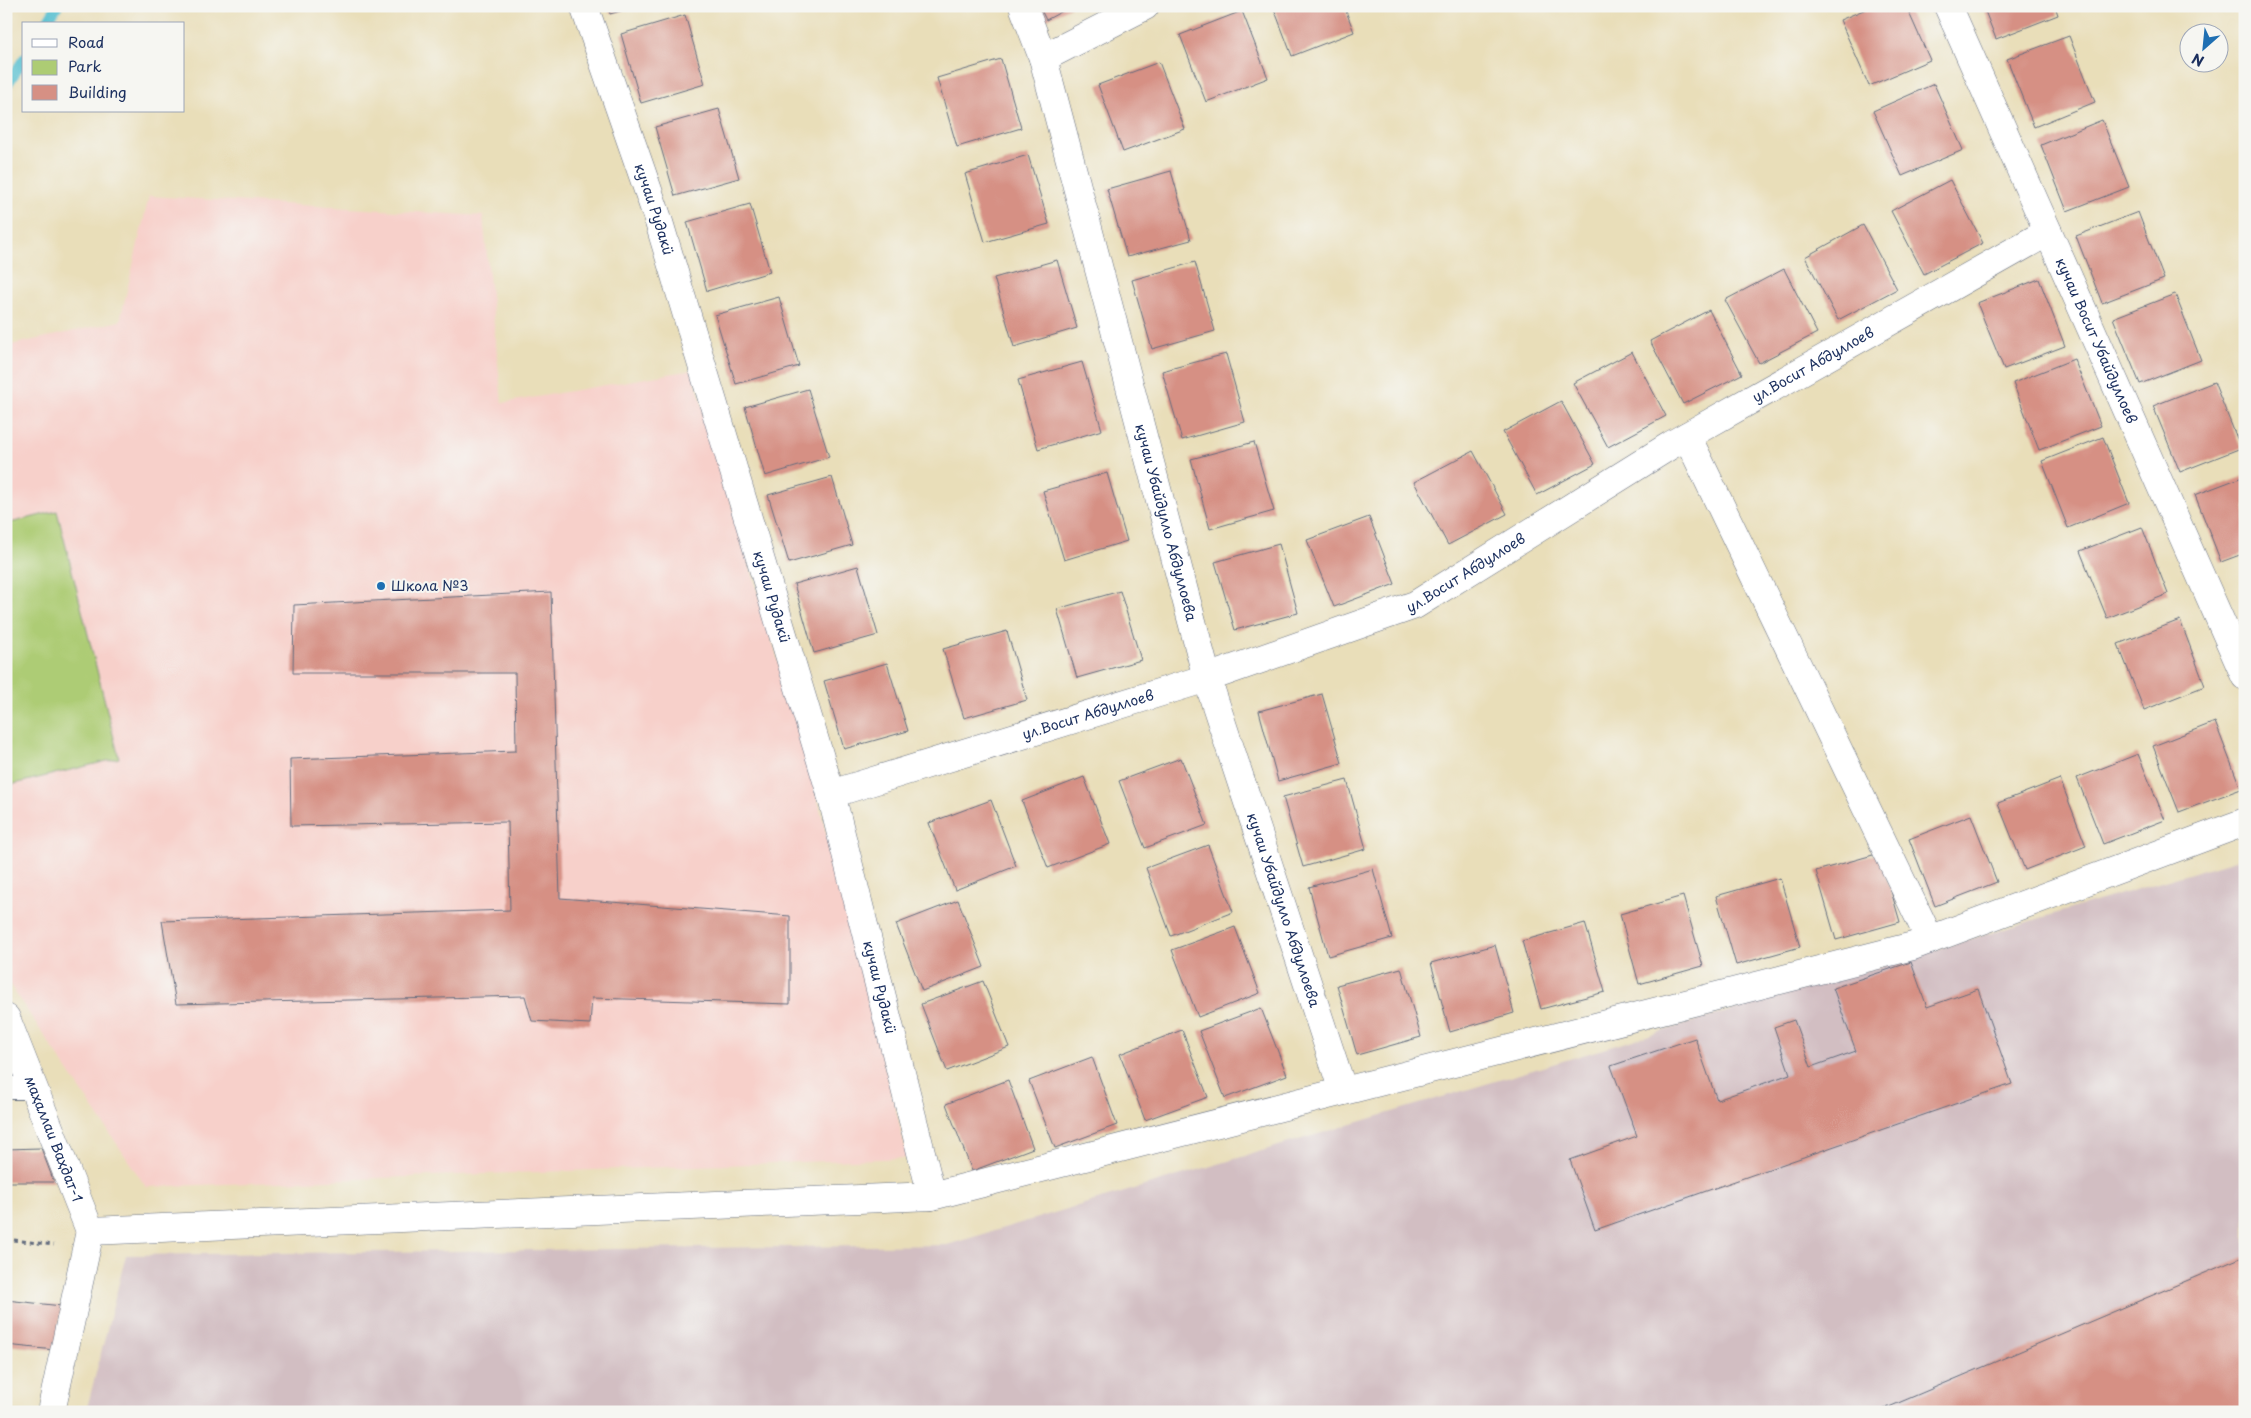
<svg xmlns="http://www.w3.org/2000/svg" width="2251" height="1418" viewBox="0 0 2251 1418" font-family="'Playpen Sans',sans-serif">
	<rect width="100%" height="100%" fill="#f6f6f2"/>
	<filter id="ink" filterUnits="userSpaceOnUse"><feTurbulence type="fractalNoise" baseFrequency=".02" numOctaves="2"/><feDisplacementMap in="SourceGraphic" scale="10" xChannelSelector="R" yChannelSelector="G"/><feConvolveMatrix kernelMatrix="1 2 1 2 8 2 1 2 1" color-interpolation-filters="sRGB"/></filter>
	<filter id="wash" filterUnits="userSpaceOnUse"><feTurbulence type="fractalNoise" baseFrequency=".0096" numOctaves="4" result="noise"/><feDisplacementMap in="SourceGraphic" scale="20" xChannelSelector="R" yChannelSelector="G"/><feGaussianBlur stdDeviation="1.12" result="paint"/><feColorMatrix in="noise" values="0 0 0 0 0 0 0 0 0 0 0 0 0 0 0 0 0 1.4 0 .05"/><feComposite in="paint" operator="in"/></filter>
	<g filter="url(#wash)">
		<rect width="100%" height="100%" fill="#e9deb9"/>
		<path fill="#f7d0ca" d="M 149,196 L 483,216 L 502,403 L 692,370 L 810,769 L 908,1158 L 146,1187 L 6,979 L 6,346 L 120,321 Z"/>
		<path fill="#d2bec2" d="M 2245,857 L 2245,1412 L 86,1412 L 126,1255 L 947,1245 Z"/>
		<path fill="#adcc74" stroke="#647e69" d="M 57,511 L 119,758 L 6,786 L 6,524 Z"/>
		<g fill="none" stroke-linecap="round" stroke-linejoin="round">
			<path stroke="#53becf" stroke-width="11" d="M 46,24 L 57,6
				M 6,86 L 24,59"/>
		</g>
		<g id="blocks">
			<path fill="#d69084" d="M 608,6 L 634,6 L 634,7 L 610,14 Z
				M 1039,6 L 1072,6 L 1046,20 Z
				M 1273,6 L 1344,6 L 1354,32 L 1292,56 Z
				M 1873,6 L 1906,6 L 1930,60 L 1869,86 L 1840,20 Z
				M 1983,6 L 2055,6 L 2058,15 L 1996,39 Z
				M 1242,11 L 1268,78 L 1206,102 L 1180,35 Z
				M 685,15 L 705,84 L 641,103 L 621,34 Z
				M 2069,36 L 2095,102 L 2034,127 L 2007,59 Z
				M 1001,59 L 1021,128 L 957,147 L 937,78 Z
				M 1159,62 L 1185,129 L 1123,152 L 1098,85 Z
				M 1934,84 L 1963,150 L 1902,176 L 1873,111 Z
				M 719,109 L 739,178 L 675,196 L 655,127 Z
				M 2102,120 L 2129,187 L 2067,211 L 2041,145 Z
				M 1028,155 L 1049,224 L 985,242 L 965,174 Z
				M 1171,171 L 1191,240 L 1127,257 L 1107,189 Z
				M 1950,180 L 1983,243 L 1924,274 L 1891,211 Z
				M 750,204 L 770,272 L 707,291 L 687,222 Z
				M 2138,212 L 2164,279 L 2102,303 L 2076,236 Z
				M 1863,225 L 1897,289 L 1838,320 L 1805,257 Z
				M 1057,260 L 1077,328 L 1014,347 L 994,278 Z
				M 1195,262 L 1215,331 L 1152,349 L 1132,280 Z
				M 1784,269 L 1817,333 L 1759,363 L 1725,300 Z
				M 2039,279 L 2065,346 L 2004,369 L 1977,303 Z
				M 2175,294 L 2201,360 L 2140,384 L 2113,318 Z
				M 779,297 L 799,366 L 736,384 L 715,315 Z
				M 1709,310 L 1742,374 L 1683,404 L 1650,341 Z
				M 1632,352 L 1666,416 L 1608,447 L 1573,383 Z
				M 1226,354 L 1245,422 L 1182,440 L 1162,371 Z
				M 2074,359 L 2101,426 L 2039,450 L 2013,383 Z
				M 1082,362 L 1102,430 L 1038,449 L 1018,380 Z
				M 2214,382 L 2241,448 L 2180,472 L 2153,406 Z
				M 808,389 L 829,457 L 765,476 L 745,407 Z
				M 1561,401 L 1595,464 L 1537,495 L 1503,432 Z
				M 2103,437 L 2129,503 L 2068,528 L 2042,461 Z
				M 1254,442 L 1274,511 L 1210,529 L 1191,459 Z
				M 1473,451 L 1507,514 L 1448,545 L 1414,482 Z
				M 1107,473 L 1127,541 L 1064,560 L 1043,491 Z
				M 2245,476 L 2245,553 L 2221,562 L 2195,495 Z
				M 832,477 L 852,545 L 789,563 L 768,495 Z
				M 1369,517 L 1395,584 L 1334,607 L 1307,540 Z
				M 2142,527 L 2168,594 L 2107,618 L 2080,551 Z
				M 1279,544 L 1298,613 L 1235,630 L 1215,562 Z
				M 858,566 L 878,635 L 814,653 L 794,584 Z
				M 1120,591 L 1141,660 L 1077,678 L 1057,609 Z
				M 551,592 L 560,898 L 790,916 L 790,1004 L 592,998 L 590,1024 L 532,1021 L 525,996 L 176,1004 L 162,921 L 510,910 L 508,822 L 291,826 L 290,759 L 516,751 L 515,673 L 293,673 L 294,605 Z
				M 2180,620 L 2205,686 L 2144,710 L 2118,644 Z
				M 1007,631 L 1027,700 L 964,718 L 943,649 Z
				M 887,663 L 908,731 L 844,749 L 824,681 Z
				M 1322,694 L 1342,763 L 1278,781 L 1259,711 Z
				M 2215,722 L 2241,789 L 2179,812 L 2153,746 Z
				M 2138,754 L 2165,820 L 2103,844 L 2077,778 Z
				M 1181,758 L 1207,825 L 1145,848 L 1119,781 Z
				M 1084,777 L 1110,844 L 1048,868 L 1022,801 Z
				M 2060,779 L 2086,846 L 2025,870 L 1998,803 Z
				M 1347,780 L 1366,849 L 1303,867 L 1283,797 Z
				M 991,800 L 1016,866 L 955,890 L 929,823 Z
				M 1971,815 L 1997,882 L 1935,906 L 1909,839 Z
				M 1208,845 L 1233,912 L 1171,936 L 1146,868 Z
				M 1880,853 L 1900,922 L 1836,940 L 1816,871 Z
				M 1373,869 L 1392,938 L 1328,956 L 1309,887 Z
				M 1780,878 L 1800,947 L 1736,965 L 1716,896 Z
				M 1683,896 L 1703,966 L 1639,984 L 1620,914 Z
				M 958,900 L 984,967 L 922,991 L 896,924 Z
				M 1585,923 L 1605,992 L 1541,1009 L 1522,941 Z
				M 1235,927 L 1260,993 L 1198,1017 L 1172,950 Z
				M 1495,945 L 1514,1013 L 1450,1032 L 1431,963 Z
				M 1911,962 L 1927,1007 L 1978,989 L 2012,1084 L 1595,1230 L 1570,1160 L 1637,1136 L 1611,1066 L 1695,1038 L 1717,1100 L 1790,1074 L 1774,1027 L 1794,1020 L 1811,1067 L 1856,1051 L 1833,988 Z
				M 1401,968 L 1421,1037 L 1357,1055 L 1337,985 Z
				M 983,981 L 1009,1047 L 947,1071 L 921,1004 Z
				M 1261,1008 L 1287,1075 L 1225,1098 L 1199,1031 Z
				M 1182,1030 L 1208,1097 L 1145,1120 L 1120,1054 Z
				M 1092,1057 L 1117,1125 L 1055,1148 L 1029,1081 Z
				M 1008,1080 L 1033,1148 L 972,1171 L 946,1104 Z
				M 41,1148 L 54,1182 L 6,1182 L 6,1149 Z
				M 2245,1256 L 2245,1412 L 1877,1412 Z
				M 6,1300 L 62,1306 L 55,1350 L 6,1345 Z"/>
		</g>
	</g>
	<g filter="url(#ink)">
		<use href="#blocks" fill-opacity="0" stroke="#636c7e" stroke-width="1"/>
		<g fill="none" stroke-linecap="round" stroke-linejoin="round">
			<g stroke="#636c7e" stroke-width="24">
				<path id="lane" d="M 6,1088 L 34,1088"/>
			</g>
			<g stroke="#636c7e" stroke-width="29">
				<g id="street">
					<path id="s1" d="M 584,6 L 658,219 L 831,794 L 932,1196"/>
					<path d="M 1023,6 L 1043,58"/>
					<path id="s2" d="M 1145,6 L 1043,58 L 1207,678 L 1343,1091"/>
					<path id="s3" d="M 1948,6 L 2245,676"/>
					<path d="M 1687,436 L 1930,940"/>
					<path id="s4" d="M 831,794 L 1207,678 L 1415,605 L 1671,445 L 2048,232"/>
					<path id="s5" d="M 6,1018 L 90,1231"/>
					<path d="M 90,1231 L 932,1196 L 1913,946 L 2245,822"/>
					<path d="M 51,1412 L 90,1231"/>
				</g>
			</g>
			<path stroke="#636c7e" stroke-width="3" stroke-dasharray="4 4" stroke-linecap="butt" d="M 6,1239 L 54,1245"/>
			<use href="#lane" stroke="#fff" stroke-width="22"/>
			<use href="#street" stroke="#fff" stroke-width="28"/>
		</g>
	</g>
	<circle fill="#1f6fb2" stroke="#f6f6f2" stroke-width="2" cx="381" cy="586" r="5"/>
	<g text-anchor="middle" stroke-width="4" stroke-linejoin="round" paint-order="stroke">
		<g font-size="14" fill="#1b2f5e" stroke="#f6f6f2">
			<text dy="5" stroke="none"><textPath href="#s1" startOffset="215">кучаи Рудакӣ</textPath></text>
			<text dy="5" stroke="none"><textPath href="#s3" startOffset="366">кучаи Восит Убайдуллоев</textPath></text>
			<text dy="5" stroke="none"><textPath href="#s4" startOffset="1079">ул.Восит Абдуллоев</textPath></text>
			<text dy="5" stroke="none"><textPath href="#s2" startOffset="595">кучаи Убайдулло Абдуллоева</textPath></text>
			<text dy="5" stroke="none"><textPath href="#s4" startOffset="674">ул.Восит Абдуллоев</textPath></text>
			<text dy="5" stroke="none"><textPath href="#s1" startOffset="620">кучаи Рудакӣ</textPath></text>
			<text dy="5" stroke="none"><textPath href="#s4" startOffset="269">ул.Восит Абдуллоев</textPath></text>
			<text dy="5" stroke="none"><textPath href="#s2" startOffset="1000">кучаи Убайдулло Абдуллоева</textPath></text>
			<text dy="5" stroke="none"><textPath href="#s1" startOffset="1025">кучаи Рудакӣ</textPath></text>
			<text dy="5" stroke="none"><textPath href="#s5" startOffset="130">маҳаллаи Ваҳдат-1</textPath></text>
		</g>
		<g font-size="14" fill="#1b2f5e" stroke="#f6f6f2" text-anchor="start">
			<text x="391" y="591">Школа №3</text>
		</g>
	</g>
	<rect width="2251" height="1418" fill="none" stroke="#f6f6f2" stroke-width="25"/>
	<rect x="22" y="22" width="162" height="90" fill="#f6f6f2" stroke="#9ea6b7"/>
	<rect x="32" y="39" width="25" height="8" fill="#ffffff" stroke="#9ea6b7"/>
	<text x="68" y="48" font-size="15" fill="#1b2f5e">Road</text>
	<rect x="32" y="60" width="25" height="15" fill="#adcc74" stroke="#9ea6b7"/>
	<text x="68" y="72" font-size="15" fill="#1b2f5e">Park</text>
	<rect x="32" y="85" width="25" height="15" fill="#d69084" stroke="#9ea6b7"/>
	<text x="68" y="98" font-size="15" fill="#1b2f5e">Building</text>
	<g transform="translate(2204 48) rotate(207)"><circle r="24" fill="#f6f6f2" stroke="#9ea6b7"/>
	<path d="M0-4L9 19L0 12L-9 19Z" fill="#1f6fb2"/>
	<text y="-8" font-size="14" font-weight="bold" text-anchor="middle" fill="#1b2f5e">N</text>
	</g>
</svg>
